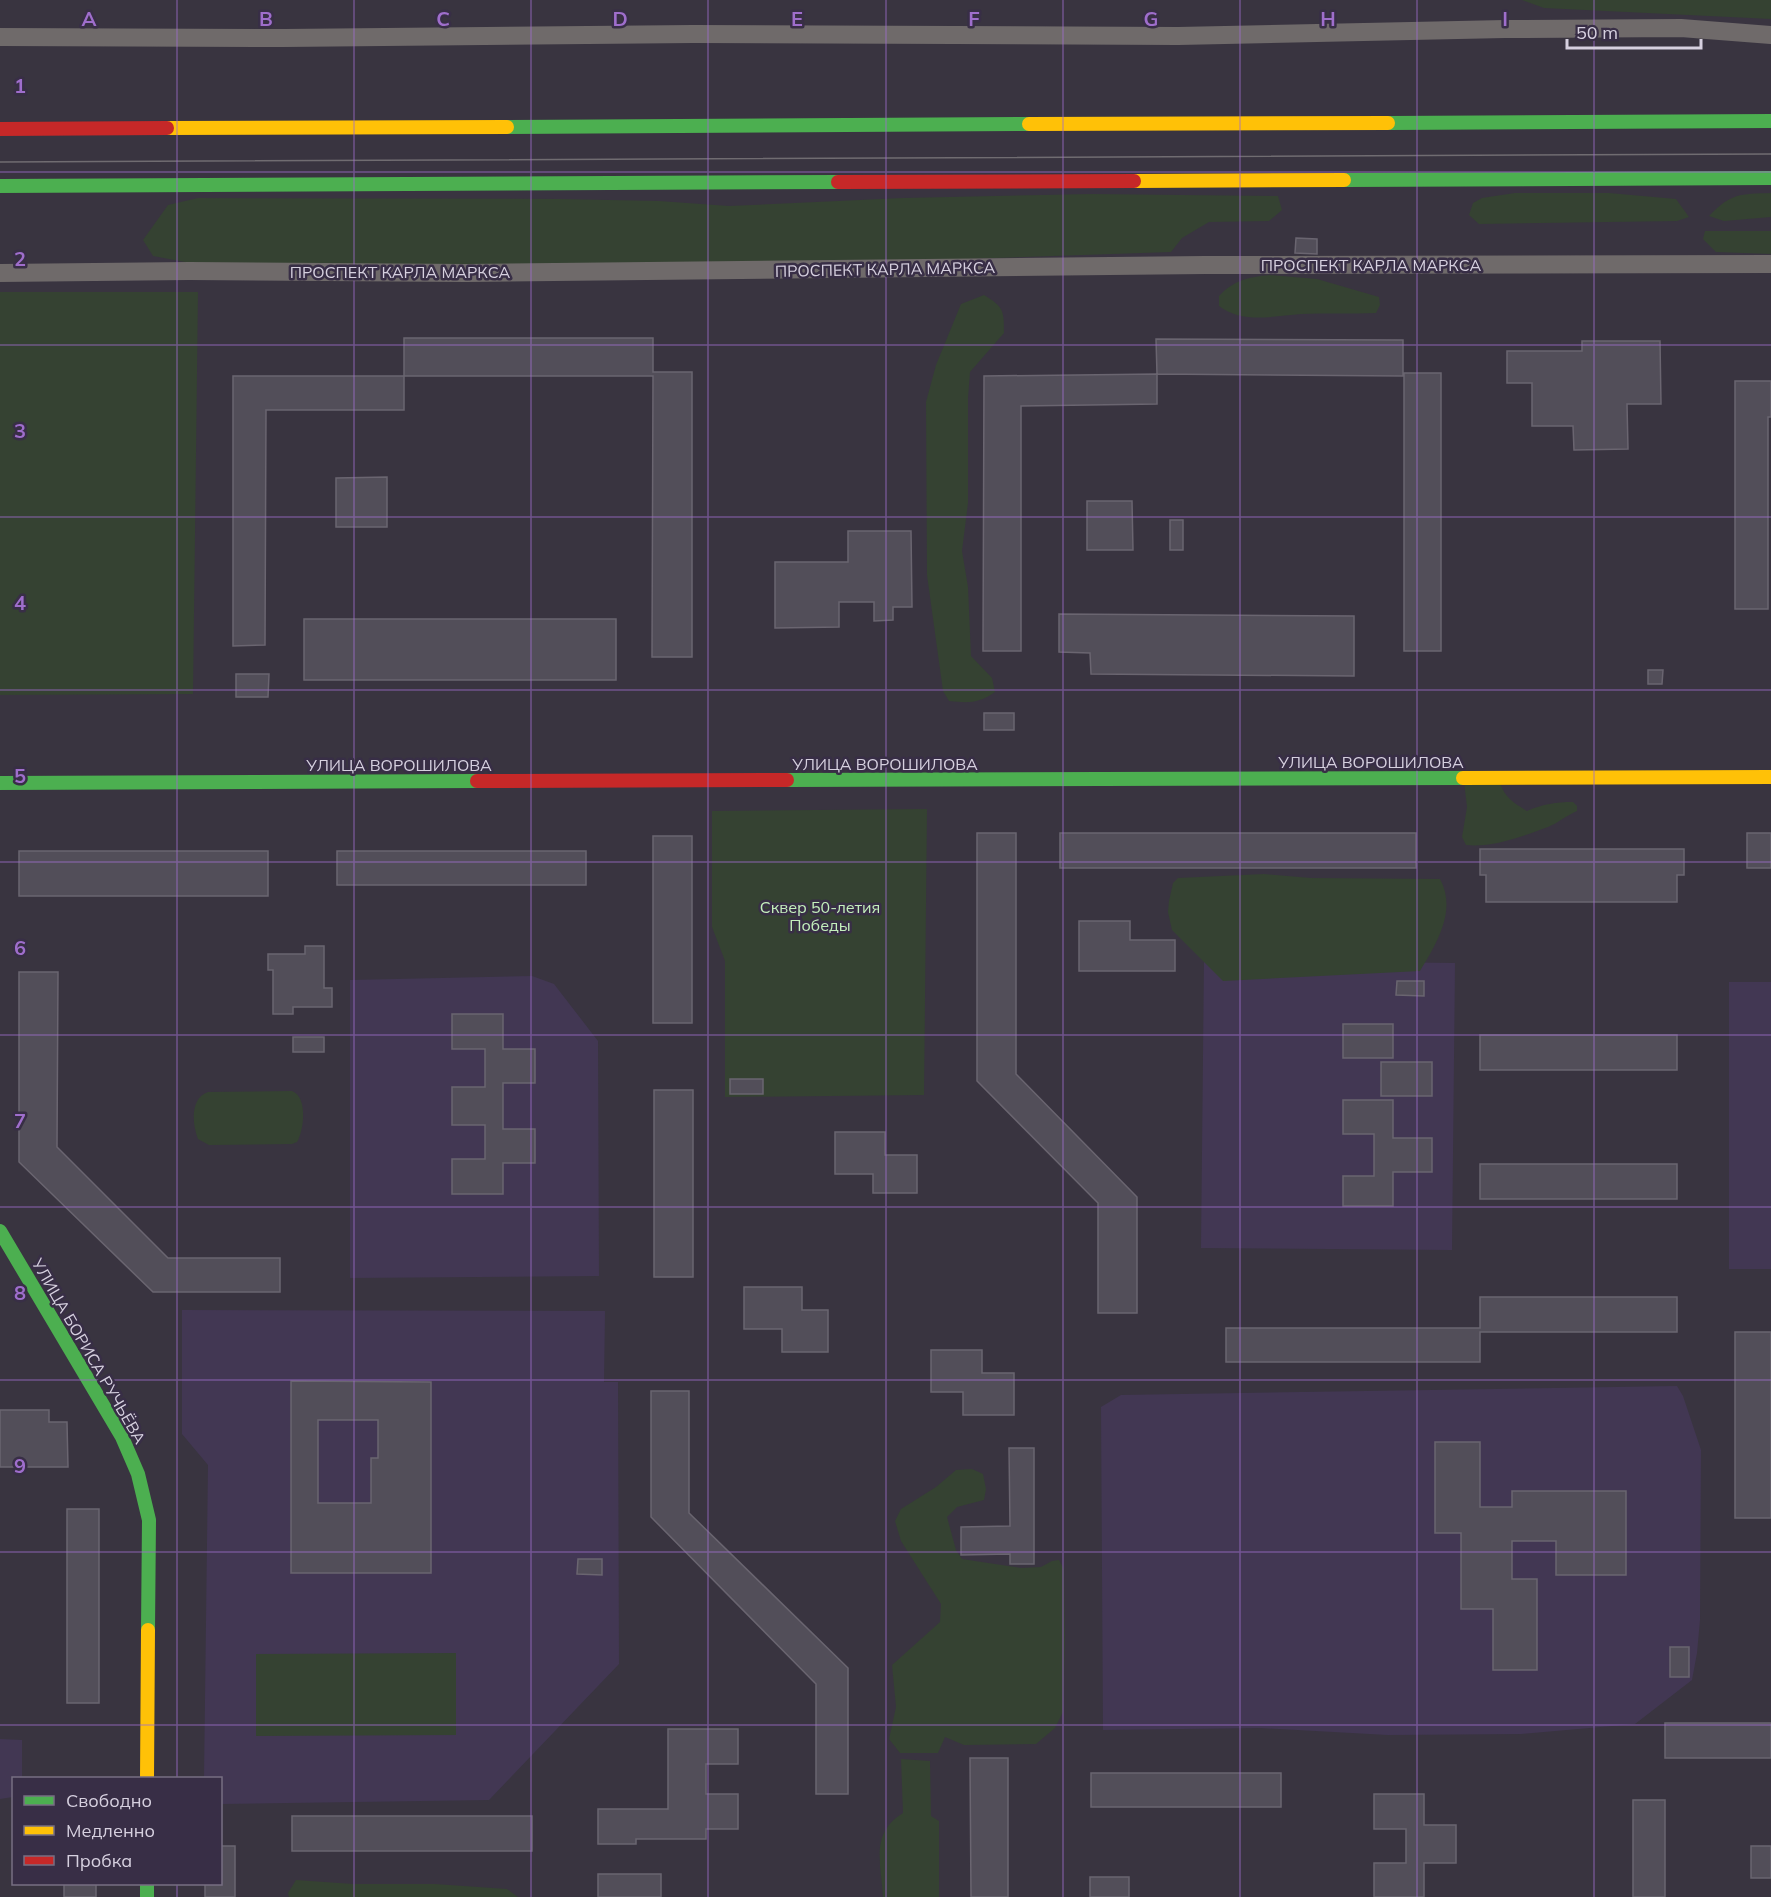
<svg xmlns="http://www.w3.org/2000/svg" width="1771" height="1897" viewBox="0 0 1771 1897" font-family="Mulish,sans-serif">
	<rect width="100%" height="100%" fill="#393440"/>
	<path fill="#423753" d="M 1204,960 L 1455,963 L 1452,1250 L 1201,1248 Z
		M 532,976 L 554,984 L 598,1041 L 599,1276 L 350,1278 L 350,980 Z
		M 1729,982 L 1771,982 L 1771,1269 L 1729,1269 Z
		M 182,1310 L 605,1311 L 604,1382 L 618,1382 L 619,1664 L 489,1800 L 221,1804 L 220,1778 L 204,1778 L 208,1465 L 182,1434 Z
		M 1677,1386 L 1683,1396 L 1701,1450 L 1700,1620 L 1697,1653 L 1692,1680 L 1635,1724 L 1521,1734 L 1388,1735 L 1260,1728 L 1103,1730 L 1101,1407 L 1121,1395 Z
		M 0,1739 L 22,1740 L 22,1778 L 14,1778 L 13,1797 L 0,1799 L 0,1897 Z"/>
	<path fill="#354232" d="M 1522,0 L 1771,0 L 1771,19 L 1544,8 Z
		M 1515,193 L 1609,193 L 1676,199 L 1689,217 L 1677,221 L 1479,224 L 1469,215 L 1473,203 L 1482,198 Z
		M 1771,193 L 1771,217 L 1724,221 L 1709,216 C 1731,193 1740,194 1771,193 Z
		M 1092,194 L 1278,196 L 1282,210 L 1269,221 L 1209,222 L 1182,238 L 1171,252 L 877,262 L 578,267 L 201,265 L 153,256 L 143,240 L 168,205 L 198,198 L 560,199 L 659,201 L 729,206 L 903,198 Z
		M 1705,231 L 1771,231 L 1771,254 L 1716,252 L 1703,239 Z
		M 1270,275 L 1317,279 L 1379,297 L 1380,305 L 1376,313 C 1351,314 1326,313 1301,314 C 1274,316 1242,324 1219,306 L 1219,296 C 1234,280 1249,277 1270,275 Z
		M 0,292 L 198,292 L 193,694 L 0,695 Z
		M 984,295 C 1004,307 1004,311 1004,333 L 970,372 L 968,398 L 968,503 L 962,551 L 968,587 L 971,656 L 992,678 L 995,692 C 978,704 968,703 949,701 L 943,691 L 927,575 L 926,402 L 936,365 L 961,304 Z
		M 1464,782 L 1500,783 C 1505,798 1514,803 1527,811 C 1543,804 1556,802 1573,802 L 1577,806 L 1577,811 C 1567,815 1558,823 1548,827 C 1524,836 1491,848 1466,845 L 1462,837 L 1467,807 Z
		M 927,809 L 924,1095 L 725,1097 L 725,961 L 712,927 L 712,811 Z
		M 1264,874 L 1311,878 L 1440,879 C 1457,910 1437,943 1420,971 L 1223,981 L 1172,930 L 1168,912 L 1169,901 L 1173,883 L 1178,878 Z
		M 292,1091 C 308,1097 304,1130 297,1142 L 292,1144 L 209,1145 L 198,1139 C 192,1124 190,1098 208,1092 Z
		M 972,1469 L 983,1474 L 986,1489 L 984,1500 L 957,1507 L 947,1517 L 956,1550 L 962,1559 L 1021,1568 L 1041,1567 L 1052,1561 L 1059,1560 L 1064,1569 L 1065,1641 L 1063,1712 L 1055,1728 L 1036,1744 L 964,1745 L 945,1737 L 938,1753 L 900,1753 L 889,1739 L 896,1707 L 892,1665 L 940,1622 L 941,1604 L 901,1541 L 895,1521 L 901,1509 L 936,1487 L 956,1470 Z
		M 456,1653 L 456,1735 L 256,1736 L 256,1654 Z
		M 901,1759 L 930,1761 L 931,1816 L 939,1821 L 939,1897 L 883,1897 C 881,1863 870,1833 903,1813 Z
		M 296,1880 L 353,1884 L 435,1884 L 507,1889 L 518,1897 L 289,1897 L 288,1893 Z"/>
	<path fill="#524e59" stroke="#6a6570" stroke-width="1.5" fill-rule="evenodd" d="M 1296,238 L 1317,239 L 1317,254 L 1295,253 Z
		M 404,338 L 653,338 L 653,372 L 692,372 L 692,657 L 652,657 L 653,376 L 404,376 Z
		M 1156,339 L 1403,340 L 1403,376 L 1157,374 Z
		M 1582,341 L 1660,341 L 1661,404 L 1627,404 L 1628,449 L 1574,450 L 1573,426 L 1532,426 L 1532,383 L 1507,383 L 1507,351 L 1582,351 Z
		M 1404,373 L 1441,373 L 1441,651 L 1404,651 Z
		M 1157,374 L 1157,404 L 1021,406 L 1021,651 L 983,651 L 984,376 Z
		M 233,376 L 404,376 L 404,410 L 266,410 L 265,645 L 233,646 Z
		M 1735,381 L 1771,381 L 1771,417 L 1768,417 L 1768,609 L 1735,609 Z
		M 387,477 L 387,527 L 336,527 L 336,478 Z
		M 1087,501 L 1132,501 L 1133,550 L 1087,550 Z
		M 1170,520 L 1183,520 L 1183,550 L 1170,550 Z
		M 848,531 L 911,531 L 912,607 L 893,607 L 893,620 L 874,621 L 874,602 L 839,602 L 839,627 L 775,628 L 775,562 L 848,562 Z
		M 1059,614 L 1354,616 L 1354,676 L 1091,674 L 1090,653 L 1059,652 Z
		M 304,619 L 616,619 L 616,680 L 304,680 Z
		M 1648,670 L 1663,670 L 1662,684 L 1648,684 Z
		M 236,674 L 269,674 L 268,697 L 236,697 Z
		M 984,713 L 1014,713 L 1014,730 L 984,730 Z
		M 977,833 L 1016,833 L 1016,1074 L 1137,1197 L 1137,1313 L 1098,1313 L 1098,1203 L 977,1081 Z
		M 1060,833 L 1416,833 L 1416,868 L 1060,868 Z
		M 1747,833 L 1771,833 L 1771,868 L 1747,868 Z
		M 653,836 L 692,836 L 692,1023 L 653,1023 Z
		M 1480,849 L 1684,849 L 1684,875 L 1677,875 L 1677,902 L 1486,902 L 1486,875 L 1480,875 Z
		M 19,851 L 268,851 L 268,896 L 19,896 Z
		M 337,851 L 586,851 L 586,885 L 337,885 Z
		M 1079,921 L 1130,921 L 1130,940 L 1175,940 L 1175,971 L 1079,971 Z
		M 305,946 L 324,946 L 324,988 L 332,988 L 332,1007 L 293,1007 L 293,1014 L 273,1014 L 273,970 L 268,970 L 268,954 L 305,954 Z
		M 19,972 L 58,972 L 57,1147 L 168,1258 L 280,1258 L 280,1292 L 153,1292 L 19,1162 Z
		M 1397,981 L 1424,981 L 1424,996 L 1396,995 Z
		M 452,1014 L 503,1014 L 503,1049 L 535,1049 L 535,1083 L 503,1083 L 503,1129 L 535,1129 L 535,1163 L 503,1163 L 503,1194 L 452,1194 L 452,1159 L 485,1159 L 485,1125 L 452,1125 L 452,1087 L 485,1087 L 485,1049 L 452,1049 Z
		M 1343,1024 L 1393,1024 L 1393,1058 L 1343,1058 Z
		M 1480,1035 L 1677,1035 L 1677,1070 L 1480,1070 Z
		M 293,1037 L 324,1037 L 324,1052 L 293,1052 Z
		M 1381,1062 L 1432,1062 L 1432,1096 L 1381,1096 Z
		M 730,1079 L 763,1079 L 763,1094 L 730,1094 Z
		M 654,1090 L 693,1090 L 693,1277 L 654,1277 Z
		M 1343,1100 L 1393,1100 L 1393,1138 L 1432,1138 L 1432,1172 L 1393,1172 L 1393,1206 L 1343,1206 L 1343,1176 L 1374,1176 L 1374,1134 L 1343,1134 Z
		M 835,1132 L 885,1132 L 885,1155 L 917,1155 L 917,1193 L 873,1193 L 873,1174 L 835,1174 Z
		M 1480,1164 L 1677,1164 L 1677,1199 L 1480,1199 Z
		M 744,1287 L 802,1287 L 802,1310 L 828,1310 L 828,1352 L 782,1352 L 782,1329 L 744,1329 Z
		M 1480,1297 L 1677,1297 L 1677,1332 L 1480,1332 L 1480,1362 L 1226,1362 L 1226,1328 L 1480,1328 Z
		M 1735,1332 L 1771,1332 L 1771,1518 L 1735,1518 Z
		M 931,1350 L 982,1350 L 982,1373 L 1014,1373 L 1014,1415 L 963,1415 L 963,1392 L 931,1392 Z
		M 291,1381 L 431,1382 L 431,1573 L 291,1573 ZM 318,1420 L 378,1420 L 378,1458 L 371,1458 L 371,1503 L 318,1503 Z
		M 651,1391 L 689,1391 L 689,1513 L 848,1668 L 848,1794 L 816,1794 L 816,1684 L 651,1517 Z
		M 0,1410 L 49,1410 L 49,1422 L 67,1422 L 68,1467 L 0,1467 Z
		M 1435,1442 L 1480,1442 L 1480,1507 L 1512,1507 L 1512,1491 L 1626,1491 L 1626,1575 L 1556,1575 L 1556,1541 L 1512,1541 L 1512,1579 L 1537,1579 L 1537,1670 L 1493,1670 L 1493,1609 L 1461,1609 L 1461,1533 L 1435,1533 Z
		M 1009,1448 L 1034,1448 L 1034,1564 L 1010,1564 L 1010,1554 L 961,1555 L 961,1527 L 1010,1526 Z
		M 67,1509 L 99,1509 L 99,1703 L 67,1703 Z
		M 578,1559 L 602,1559 L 602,1575 L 577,1574 Z
		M 1670,1647 L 1689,1647 L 1689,1677 L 1670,1677 Z
		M 1665,1723 L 1771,1723 L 1771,1758 L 1665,1758 Z
		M 668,1729 L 738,1729 L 738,1764 L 706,1764 L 706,1794 L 738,1794 L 738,1829 L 706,1829 L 706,1839 L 636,1839 L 636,1844 L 598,1844 L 598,1809 L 668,1809 Z
		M 970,1758 L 1008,1758 L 1008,1897 L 971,1897 Z
		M 1091,1773 L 1281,1773 L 1281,1807 L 1091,1807 Z
		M 1374,1794 L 1424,1794 L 1424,1825 L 1456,1825 L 1456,1863 L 1424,1863 L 1424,1897 L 1374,1897 L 1374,1863 L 1406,1863 L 1406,1829 L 1374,1829 Z
		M 1633,1800 L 1665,1800 L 1665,1897 L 1633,1897 Z
		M 292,1816 L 532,1816 L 532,1851 L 292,1851 Z
		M 220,1846 L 235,1846 L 235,1897 L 205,1897 L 205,1884 L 220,1884 Z
		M 1751,1846 L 1771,1846 L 1771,1878 L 1751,1878 Z
		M 598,1874 L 661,1874 L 661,1897 L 598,1897 Z
		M 1090,1877 L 1129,1877 L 1129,1897 L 1090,1897 Z
		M 64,1884 L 96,1884 L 96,1897 L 64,1897 Z"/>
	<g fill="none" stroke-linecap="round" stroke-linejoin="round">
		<path stroke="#6f6a6a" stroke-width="18" d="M 0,37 L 284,38 L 693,34 L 1178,36 L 1505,29 L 1681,28 L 1771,35
			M 0,273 L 189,271 L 466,273 L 1205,265 L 1771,264"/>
		<path stroke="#4caf50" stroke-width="14" d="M 1388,123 L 1771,121
			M 507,127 L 1029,124
			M 1344,180 L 1771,178
			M 0,186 L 838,182
			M 787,780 L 1463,778
			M 0,783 L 477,781
			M 0,1231 L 122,1437 L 138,1474 L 149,1520 L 148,1630
			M 147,1884 L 147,1897"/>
		<path stroke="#ffc107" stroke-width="14" d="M 1029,124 L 1388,123
			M 167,128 L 507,127
			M 1134,181 L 1344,180
			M 1463,778 L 1771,777
			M 147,1778 L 148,1630"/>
		<path stroke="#c62828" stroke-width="14" d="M 0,129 L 167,128
			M 838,182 L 1134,181
			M 477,781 L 787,780"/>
		<path stroke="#706c71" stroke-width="1.5" d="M 0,162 L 1771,154"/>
	</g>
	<path fill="none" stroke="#9f6ecc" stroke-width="1.5" stroke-opacity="0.55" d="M 177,0 L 177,1778M 354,0 L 354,1897M 531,0 L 531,1897M 708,0 L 708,1897M 886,0 L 886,1897M 1063,0 L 1063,1897M 1240,0 L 1240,1897M 1417,0 L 1417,1897M 1594,0 L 1594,1897M 0,172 L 1771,172M 0,345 L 1771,345M 0,517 L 1771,517M 0,690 L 1771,690M 0,862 L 1771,862M 0,1035 L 1771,1035M 0,1207 L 1771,1207M 0,1380 L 1771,1380M 0,1552 L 1771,1552M 0,1725 L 1771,1725M 177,1884 L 177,1897"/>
	<g text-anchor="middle" stroke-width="5" stroke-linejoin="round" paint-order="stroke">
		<g font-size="16" fill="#d6d0df" stroke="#382e46">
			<text x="1371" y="271">ПРОСПЕКТ КАРЛА МАРКСА</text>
			<text transform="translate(885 269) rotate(-1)" y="6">ПРОСПЕКТ КАРЛА МАРКСА</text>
			<text x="400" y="278">ПРОСПЕКТ КАРЛА МАРКСА</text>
			<text x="1371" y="768">УЛИЦА ВОРОШИЛОВА</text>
			<text x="885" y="770">УЛИЦА ВОРОШИЛОВА</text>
			<text x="399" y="771">УЛИЦА ВОРОШИЛОВА</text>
			<text transform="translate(89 1351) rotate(60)" y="6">УЛИЦА БОРИСА РУЧЬЁВА</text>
		</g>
		<g font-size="16" fill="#c4f0bc" stroke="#382e46">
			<text x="820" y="913">Сквер 50-летия<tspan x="820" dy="18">Победы</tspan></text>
		</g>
	</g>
	<g font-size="20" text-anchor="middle" font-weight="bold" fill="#9f6ecc" stroke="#382e46" stroke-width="5" stroke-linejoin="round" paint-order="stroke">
		<text x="89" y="26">A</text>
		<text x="266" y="26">B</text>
		<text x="443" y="26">C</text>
		<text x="620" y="26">D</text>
		<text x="797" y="26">E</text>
		<text x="974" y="26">F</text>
		<text x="1151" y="26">G</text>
		<text x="1328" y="26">H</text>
		<text x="1505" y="26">I</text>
		<text x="20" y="93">1</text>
		<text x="20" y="266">2</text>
		<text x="20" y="438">3</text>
		<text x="20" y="610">4</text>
		<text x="20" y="783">5</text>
		<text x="20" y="955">6</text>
		<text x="20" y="1128">7</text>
		<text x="20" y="1300">8</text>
		<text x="20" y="1473">9</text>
	</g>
	<rect x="12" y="1777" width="210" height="108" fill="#382e46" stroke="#776f83" stroke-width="1.5"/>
	<rect x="24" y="1796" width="30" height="9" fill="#4caf50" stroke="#776f83" stroke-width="1.5"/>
	<text x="66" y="1807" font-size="18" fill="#d6d0df">Свободно</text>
	<rect x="24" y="1826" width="30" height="9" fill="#ffc107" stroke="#776f83" stroke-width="1.5"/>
	<text x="66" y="1837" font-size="18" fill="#d6d0df">Медленно</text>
	<rect x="24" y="1856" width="30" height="9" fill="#c62828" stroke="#776f83" stroke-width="1.5"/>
	<text x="66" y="1867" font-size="18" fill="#d6d0df">Пробка</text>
	<path d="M1567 39v9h134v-9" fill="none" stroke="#d6d0df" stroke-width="3"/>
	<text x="1576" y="39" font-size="18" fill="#d6d0df" stroke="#382e46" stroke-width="4.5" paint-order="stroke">50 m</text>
</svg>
